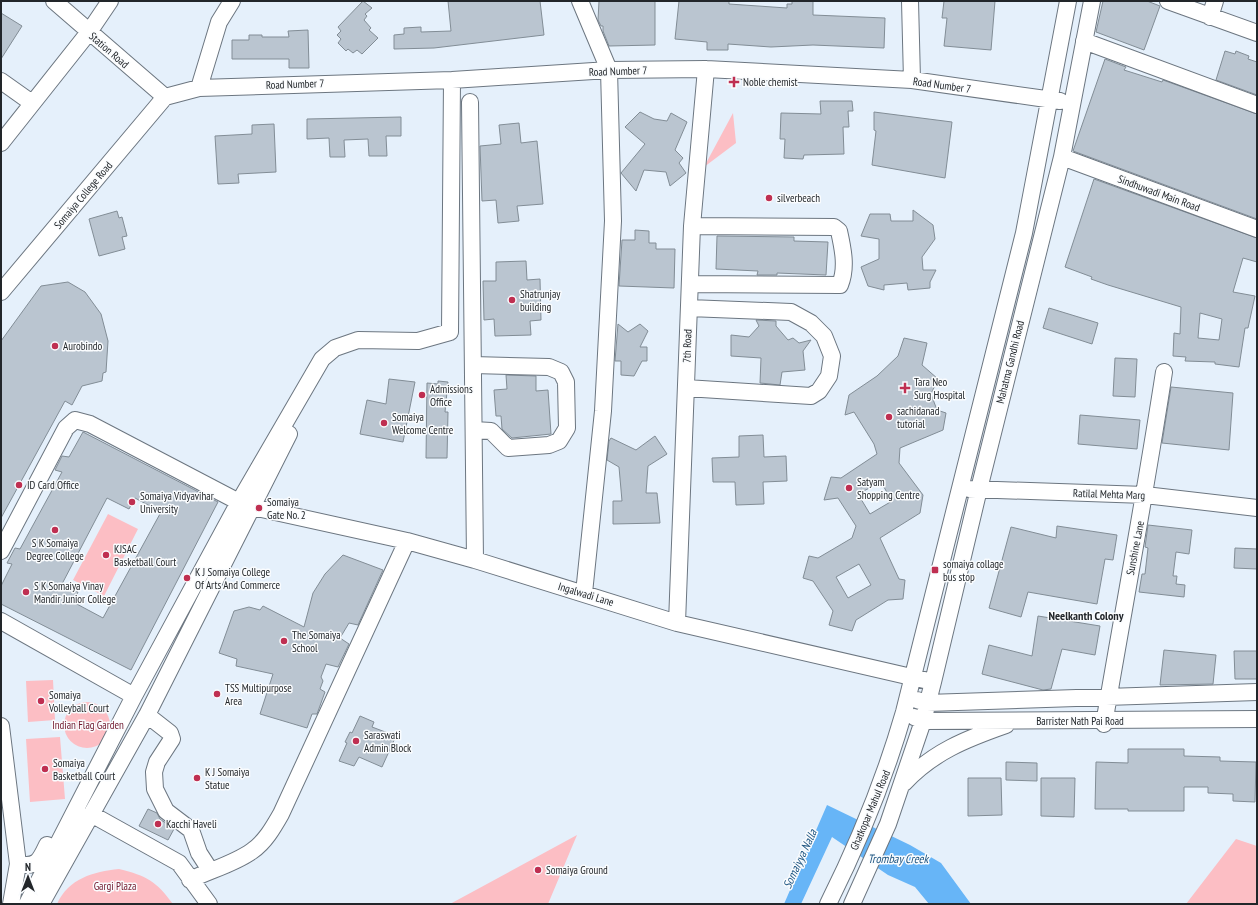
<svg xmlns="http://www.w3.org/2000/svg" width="1258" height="905" viewBox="0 0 1258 905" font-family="'PT Sans Narrow',sans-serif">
	<rect width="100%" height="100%" fill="#e5f0fb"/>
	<path fill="#fcbec4" d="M 733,113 L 736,143 L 704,167 Z
		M 108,514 L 138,529 L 104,596 L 73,580 Z
		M 53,680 L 55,720 L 28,722 L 26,681 Z
		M64 725a23 23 0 1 1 46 0a23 23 0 1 1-46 0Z
		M 60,737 L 65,799 L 30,802 L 26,739 Z
		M 577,835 L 548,904 L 450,904 Z
		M 1236,839 L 1257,846 L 1257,904 L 1186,904 Z
		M 119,869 C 147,876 156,881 173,904 L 57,904 C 69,878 93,872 119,869 Z"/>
	<path fill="#67b5f7" d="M 827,805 L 910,845 L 941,863 L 971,904 L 929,904 L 915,887 L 888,875 L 832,837 L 801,904 L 784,904 Z"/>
	<path fill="#bac5d0" stroke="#828d96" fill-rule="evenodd" d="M 363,1 L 372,8 L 365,14 L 367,16 L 364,20 L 371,28 L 369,30 L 378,38 L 362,54 L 357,50 L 353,53 L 348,49 L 346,51 L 338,43 L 341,39 L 337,35 L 341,31 L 338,27 Z
		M 448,1 L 540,1 L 544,35 L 434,48 L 394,49 L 394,35 L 404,34 L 404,28 L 421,27 L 421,32 L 451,31 Z
		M 599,1 L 655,1 L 655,45 L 609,46 L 603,31 L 603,26 L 601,26 L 598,20 Z
		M 679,1 L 729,1 L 729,4 L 787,8 L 787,4 L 792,4 L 792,1 L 813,1 L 813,15 L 885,18 L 884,48 L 813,45 L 771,47 L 728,44 L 728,50 L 707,50 L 707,42 L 675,39 Z
		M 944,1 L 995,1 L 991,50 L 944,46 L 947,18 L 942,18 Z
		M 1103,1 L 1147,1 L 1160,6 L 1144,50 L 1096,32 Z
		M 1,13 L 22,26 L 1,59 Z
		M 308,30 L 309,68 L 289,68 L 289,59 L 232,59 L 232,40 L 249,40 L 249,35 L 262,35 L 262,37 L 289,37 L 288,31 Z
		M 1225,51 L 1235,54 L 1236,51 L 1249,56 L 1248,59 L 1257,62 L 1257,95 L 1216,80 Z
		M 1105,59 L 1126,67 L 1124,70 L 1162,82 L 1163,80 L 1257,114 L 1257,219 L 1073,151 Z
		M 820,101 L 852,101 L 853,111 L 848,111 L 849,127 L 843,127 L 844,154 L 804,155 L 803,159 L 784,158 L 785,139 L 780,139 L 781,113 L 821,114 Z
		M 640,112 L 654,119 L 667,121 L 671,113 L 687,122 L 675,150 L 683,158 L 679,163 L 686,173 L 670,186 L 666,172 L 644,170 L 636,191 L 621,173 L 645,144 L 625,127 Z
		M 874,112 L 952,122 L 945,178 L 872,165 L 876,131 L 874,130 Z
		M 401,117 L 401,136 L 386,136 L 387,156 L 369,156 L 368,139 L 344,140 L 345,157 L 330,157 L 329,138 L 307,139 L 307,119 Z
		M 519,123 L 521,143 L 537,141 L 543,204 L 517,206 L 519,221 L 498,223 L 496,200 L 482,201 L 480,146 L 501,144 L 499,125 Z
		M 274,124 L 276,172 L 238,174 L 239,183 L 218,184 L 215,136 L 252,134 L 252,125 Z
		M 1094,179 L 1257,238 L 1257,262 L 1243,258 L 1233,292 L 1255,296 L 1248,328 L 1245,328 L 1239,367 L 1215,364 L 1215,362 L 1185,361 L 1186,357 L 1173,356 L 1174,333 L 1180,334 L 1181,307 L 1108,285 L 1091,279 L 1092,277 L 1065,267 ZM 1200,313 L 1222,319 L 1219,340 L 1198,338 Z
		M 913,210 L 933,225 L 935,239 L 922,257 L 923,270 L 936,270 L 930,282 L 930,288 L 908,290 L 907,283 L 884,285 L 884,290 L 868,286 L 861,267 L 879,259 L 879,239 L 861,236 L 870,214 L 890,214 L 891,221 L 913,221 Z
		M 117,211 L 119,218 L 122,217 L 127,236 L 122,237 L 125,249 L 99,256 L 89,219 Z
		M 635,230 L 649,231 L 649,243 L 656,243 L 656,249 L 675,249 L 674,288 L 619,286 L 622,240 L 635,240 Z
		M 717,236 L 794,237 L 794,241 L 828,242 L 826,275 L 777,273 L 777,275 L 757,275 L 758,271 L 716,269 Z
		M 526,261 L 527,280 L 540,279 L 541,320 L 530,321 L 531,335 L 495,336 L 494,319 L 484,320 L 483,281 L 496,281 L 496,262 Z
		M 68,282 L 85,292 L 101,314 L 108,341 L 106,372 L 103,373 L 102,381 L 82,386 L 72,405 L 65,401 L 1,518 L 1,341 L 41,286 Z
		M 1049,308 L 1098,323 L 1092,344 L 1043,328 Z
		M 756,320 L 776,321 L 776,326 L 788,340 L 793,338 L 799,343 L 811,340 L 803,351 L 805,370 L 782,372 L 780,385 L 760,383 L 761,358 L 731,356 L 731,335 L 749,337 L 759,326 Z
		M 618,324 L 628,332 L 640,324 L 648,331 L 640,347 L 647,347 L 647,361 L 642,361 L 634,376 L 621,375 L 621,361 L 615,361 Z
		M 904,338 L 927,343 L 922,365 L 938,379 L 931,394 L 937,410 L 946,413 L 943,430 L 900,448 L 899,463 L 923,495 L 920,513 L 880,538 L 899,579 L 905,580 L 903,599 L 888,600 L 856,620 L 852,631 L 829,625 L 833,611 L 813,581 L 803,578 L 809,556 L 818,558 L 852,538 L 856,526 L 838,498 L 824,500 L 831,477 L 841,478 L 877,454 L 874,444 L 854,412 L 845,415 L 849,395 L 877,376 L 898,356 ZM 881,482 L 892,501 L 870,514 L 858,494 ZM 859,564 L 871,585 L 848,598 L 836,577 Z
		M 1115,358 L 1137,359 L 1135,397 L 1113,396 Z
		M 506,375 L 536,376 L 536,391 L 548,390 L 551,434 L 512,438 L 502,429 L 501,416 L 496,416 L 494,390 L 507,389 Z
		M 389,379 L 415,382 L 403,442 L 360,434 L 367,400 L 386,404 Z
		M 438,381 L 448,382 L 445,412 L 448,412 L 447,458 L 426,458 L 427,383 L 438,384 Z
		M 1171,387 L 1233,393 L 1229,450 L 1162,443 Z
		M 1080,415 L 1140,420 L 1137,449 L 1078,444 Z
		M 83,432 L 218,502 L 131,670 L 1,604 L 1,586 L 12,564 L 7,563 L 15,548 L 20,549 L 62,472 L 55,470 L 62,456 L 69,457 ZM 107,498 L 129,509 L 135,498 L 161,512 L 103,618 L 73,602 L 78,592 L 62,584 Z
		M 763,435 L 764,457 L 786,456 L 787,481 L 763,482 L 764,504 L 736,505 L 735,482 L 713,482 L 712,458 L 739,457 L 739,436 Z
		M 655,436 L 667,454 L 648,466 L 646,493 L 657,493 L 660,523 L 613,524 L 613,501 L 622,501 L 619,467 L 607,460 L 609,441 L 611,438 L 636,450 Z
		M 1148,525 L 1192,530 L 1189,554 L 1176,552 L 1173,576 L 1177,576 L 1176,584 L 1185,585 L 1184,597 L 1139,592 L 1142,574 L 1145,574 L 1148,548 L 1145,547 Z
		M 1057,526 L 1117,535 L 1113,560 L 1105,559 L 1097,604 L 1028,592 L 1021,617 L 989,608 L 1011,527 L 1056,538 Z
		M 1235,548 L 1257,549 L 1257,569 L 1234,568 Z
		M 343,555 L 383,570 L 358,625 L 349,623 L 340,638 L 349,644 L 338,667 L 326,664 L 321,677 L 323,681 L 320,689 L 325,692 L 317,714 L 312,714 L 307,728 L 260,714 L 273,674 L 236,666 L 237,659 L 219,653 L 234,611 L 249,607 L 260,610 L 263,606 L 304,627 L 313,593 L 325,574 Z
		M 1038,616 L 1100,626 L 1095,655 L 1062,649 L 1051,689 L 1043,690 L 982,674 L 989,645 L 1032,656 Z
		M 1164,650 L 1216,655 L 1213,684 L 1160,685 Z
		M 1234,651 L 1257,651 L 1257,679 L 1235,679 Z
		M 360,716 L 374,722 L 372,727 L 396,736 L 382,767 L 359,757 L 354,766 L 339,761 L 347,743 L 345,742 L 350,732 L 352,733 Z
		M 1128,749 L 1184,749 L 1184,756 L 1220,757 L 1220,761 L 1256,762 L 1255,802 L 1233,801 L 1233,794 L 1208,793 L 1208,787 L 1184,787 L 1184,811 L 1128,811 L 1128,809 L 1095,809 L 1096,762 L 1128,763 Z
		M 1006,762 L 1037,763 L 1037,781 L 1006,780 Z
		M 968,778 L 1001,778 L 1002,815 L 968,816 Z
		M 1041,778 L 1075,778 L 1074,817 L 1041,816 Z
		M 148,809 L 157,813 L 160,819 L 174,829 L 168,840 L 139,826 Z"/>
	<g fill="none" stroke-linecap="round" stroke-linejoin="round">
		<g stroke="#6c7680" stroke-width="18">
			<path id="minor" d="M 54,1 L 165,97
				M 580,1 L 609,70 L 613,221 L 603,411 L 584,593
				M 910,1 L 912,80
				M 1168,1 L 1257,33
				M 1210,17 L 1215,1
				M 1084,41 L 1257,105
				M 1,81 L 32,103
				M 199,88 L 219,22 L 232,1
				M 165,97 L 199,88 L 452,80 L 609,70 L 706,69 L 912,80 L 1060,101
				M 470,102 L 475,560
				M 1,143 L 89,32 L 110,1
				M 1062,157 L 1257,229
				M 690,284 L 840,285 C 847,268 843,249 839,231 L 834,227 L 692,226
				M 1,292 L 165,97
				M 450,332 L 452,80
				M 473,365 L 549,367 L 561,372 L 566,382 L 567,428 L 559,441 L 549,445 L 508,448 L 491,431 L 474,430
				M 686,388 L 811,396 L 819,391 L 829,376 L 832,356 L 824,336 L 811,323 L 791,312 L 689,308
				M 969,489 L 1145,495 L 1257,508
				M 1,551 L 66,428 L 75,420 L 90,424 L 239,502 L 253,507 L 407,541 L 475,560 L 677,623 L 933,682
				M 1,621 L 134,696
				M 677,623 L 692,226 L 706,69
				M 917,700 L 927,703 L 1257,692
				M 147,715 L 170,733 L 172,739 L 157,762 L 154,772 L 155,789 L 166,811 L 191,830 L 199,853 L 210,870
				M 914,717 L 923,721 L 1257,719
				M 1104,724 C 1124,607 1146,489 1164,372
				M 1,726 L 18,864 L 11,904
				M 904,783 C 933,752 966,739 1006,725
				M 91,814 L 179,863 L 209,904
				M 18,864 C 37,868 40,860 47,845
				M 190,880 C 210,870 234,864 252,851 C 265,842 273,828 281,814 L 407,541
				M 27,904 L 134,696 L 239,502 L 322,359 L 335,348 L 358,340 L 418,341 L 450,332
				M 41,904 L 147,715 L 289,434
				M 828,904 C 859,842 885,778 904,712 L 1024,233 L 1068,1
				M 852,904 L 888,824 L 923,721 L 933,682 L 979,489 L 1062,157 L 1092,1"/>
		</g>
		<use href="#minor" stroke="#fff" stroke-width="16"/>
	</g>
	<g fill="#bf2f51" stroke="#fafcfe" stroke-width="1.5">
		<path d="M732 76h4v4h4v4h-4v4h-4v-4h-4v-4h4z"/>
		<circle cx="769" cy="198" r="4"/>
		<circle cx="512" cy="300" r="4"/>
		<circle cx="55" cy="346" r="4"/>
		<path d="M903 382h4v4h4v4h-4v4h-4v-4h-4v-4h4z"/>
		<circle cx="422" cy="395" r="4"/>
		<circle cx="889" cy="417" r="4"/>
		<circle cx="384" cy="423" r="4"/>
		<circle cx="19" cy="485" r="4"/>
		<circle cx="849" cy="488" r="4"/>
		<circle cx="132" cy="502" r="4"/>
		<circle cx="259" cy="508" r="4"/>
		<circle cx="55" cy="530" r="4"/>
		<circle cx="106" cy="555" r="4"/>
		<rect x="931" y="566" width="8" height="8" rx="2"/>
		<circle cx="187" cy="578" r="4"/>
		<circle cx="26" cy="592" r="4"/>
		<circle cx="284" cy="641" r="4"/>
		<circle cx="217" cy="694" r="4"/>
		<circle cx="41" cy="701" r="4"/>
		<circle cx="356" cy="741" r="4"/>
		<circle cx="45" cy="769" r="4"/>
		<circle cx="197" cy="778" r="4"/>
		<circle cx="158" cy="824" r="4"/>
		<circle cx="538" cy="870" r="4"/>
	</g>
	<g text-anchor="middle" stroke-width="3" stroke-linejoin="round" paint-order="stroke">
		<g font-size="11" fill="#22262a" stroke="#fafcfe">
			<text transform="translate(109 50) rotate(41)" y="4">Station Road</text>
			<text transform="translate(618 71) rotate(-2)" y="4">Road Number 7</text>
			<text transform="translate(295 84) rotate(-2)" y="4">Road Number 7</text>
			<text transform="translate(942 85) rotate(8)" y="4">Road Number 7</text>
			<text transform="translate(1159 193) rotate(20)" y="4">Sindhuwadi Main Road</text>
			<text transform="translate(83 195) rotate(-50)" y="4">Somaiya College Road</text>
			<text transform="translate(687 346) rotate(-88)" y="4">7th Road</text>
			<text transform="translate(1010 362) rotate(-76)" y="4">Mahatma Gandhi Road</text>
			<text transform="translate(1109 494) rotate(2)" y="4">Ratilal Mehta Marg</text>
			<text transform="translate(1135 548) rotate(-79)" y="4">Sunshine Lane</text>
			<text transform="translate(586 594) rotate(17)" y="4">Ingalwadi Lane</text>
			<text x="1080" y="725">Barrister Nath Pai Road</text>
			<text transform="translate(870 810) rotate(-67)" y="4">Ghatkopar Mahul Road</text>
		</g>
		<g font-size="11" fill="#22262a" stroke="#fafcfe" text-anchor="start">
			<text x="743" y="86">Noble chemist</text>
			<text x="777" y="202">silverbeach</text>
			<text x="520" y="298">Shatrunjay<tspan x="520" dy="13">building</tspan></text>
			<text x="63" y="350">Aurobindo</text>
			<text x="914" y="386">Tara Neo<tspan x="914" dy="13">Surg Hospital</tspan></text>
			<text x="430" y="393">Admissions<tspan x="430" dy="13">Office</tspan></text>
			<text x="897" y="415">sachidanad<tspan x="897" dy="13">tutorial</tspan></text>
			<text x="392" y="421">Somaiya<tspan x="392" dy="13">Welcome Centre</tspan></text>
			<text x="857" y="486">Satyam<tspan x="857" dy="13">Shopping Centre</tspan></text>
			<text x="27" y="489">ID Card Office</text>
			<text x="140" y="500">Somaiya Vidyavihar<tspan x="140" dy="13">University</tspan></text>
			<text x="267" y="506">Somaiya<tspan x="267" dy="13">Gate No. 2</tspan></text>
			<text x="55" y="547" text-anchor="middle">S K Somaiya<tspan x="55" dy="13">Degree College</tspan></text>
			<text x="114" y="553">KJSAC<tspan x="114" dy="13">Basketball Court</tspan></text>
			<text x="943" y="568">somaiya collage<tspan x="943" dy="13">bus stop</tspan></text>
			<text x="195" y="576">K J Somaiya College<tspan x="195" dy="13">Of Arts And Commerce</tspan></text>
			<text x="34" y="590">S K Somaiya Vinay<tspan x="34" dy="13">Mandir Junior College</tspan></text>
			<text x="292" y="639">The Somaiya<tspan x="292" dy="13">School</tspan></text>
			<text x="225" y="692">TSS Multipurpose<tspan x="225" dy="13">Area</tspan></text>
			<text x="49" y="699">Somaiya<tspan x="49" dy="13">Volleyball Court</tspan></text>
			<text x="364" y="739">Saraswati<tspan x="364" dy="13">Admin Block</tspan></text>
			<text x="53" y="767">Somaiya<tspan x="53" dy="13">Basketball Court</tspan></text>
			<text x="205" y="776">K J Somaiya<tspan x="205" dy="13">Statue</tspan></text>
			<text x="166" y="828">Kacchi Haveli</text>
			<text x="546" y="874">Somaiya Ground</text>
		</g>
		<g font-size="11" fill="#71172c" stroke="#fafcfe">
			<text x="88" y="729">Indian Flag Garden</text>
			<text x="115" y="890">Gargi Plaza</text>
		</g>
		<g font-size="12" font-weight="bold" fill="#22262a" stroke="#fafcfe">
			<text x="1086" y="620">Neelkanth Colony</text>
		</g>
		<g font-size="12" font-style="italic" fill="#1e5581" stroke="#fafcfe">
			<text transform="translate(800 859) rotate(-65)" y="4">Somaiyya Nalla</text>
			<text x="898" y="863">Trombay Creek</text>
		</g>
	</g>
	<rect width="1258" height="905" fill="none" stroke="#22262a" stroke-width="4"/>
	<g transform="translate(28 877)" stroke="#fafcfe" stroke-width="3" paint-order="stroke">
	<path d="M0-3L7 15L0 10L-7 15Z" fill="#22262a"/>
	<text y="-6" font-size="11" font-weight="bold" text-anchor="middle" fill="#22262a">N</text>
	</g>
</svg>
